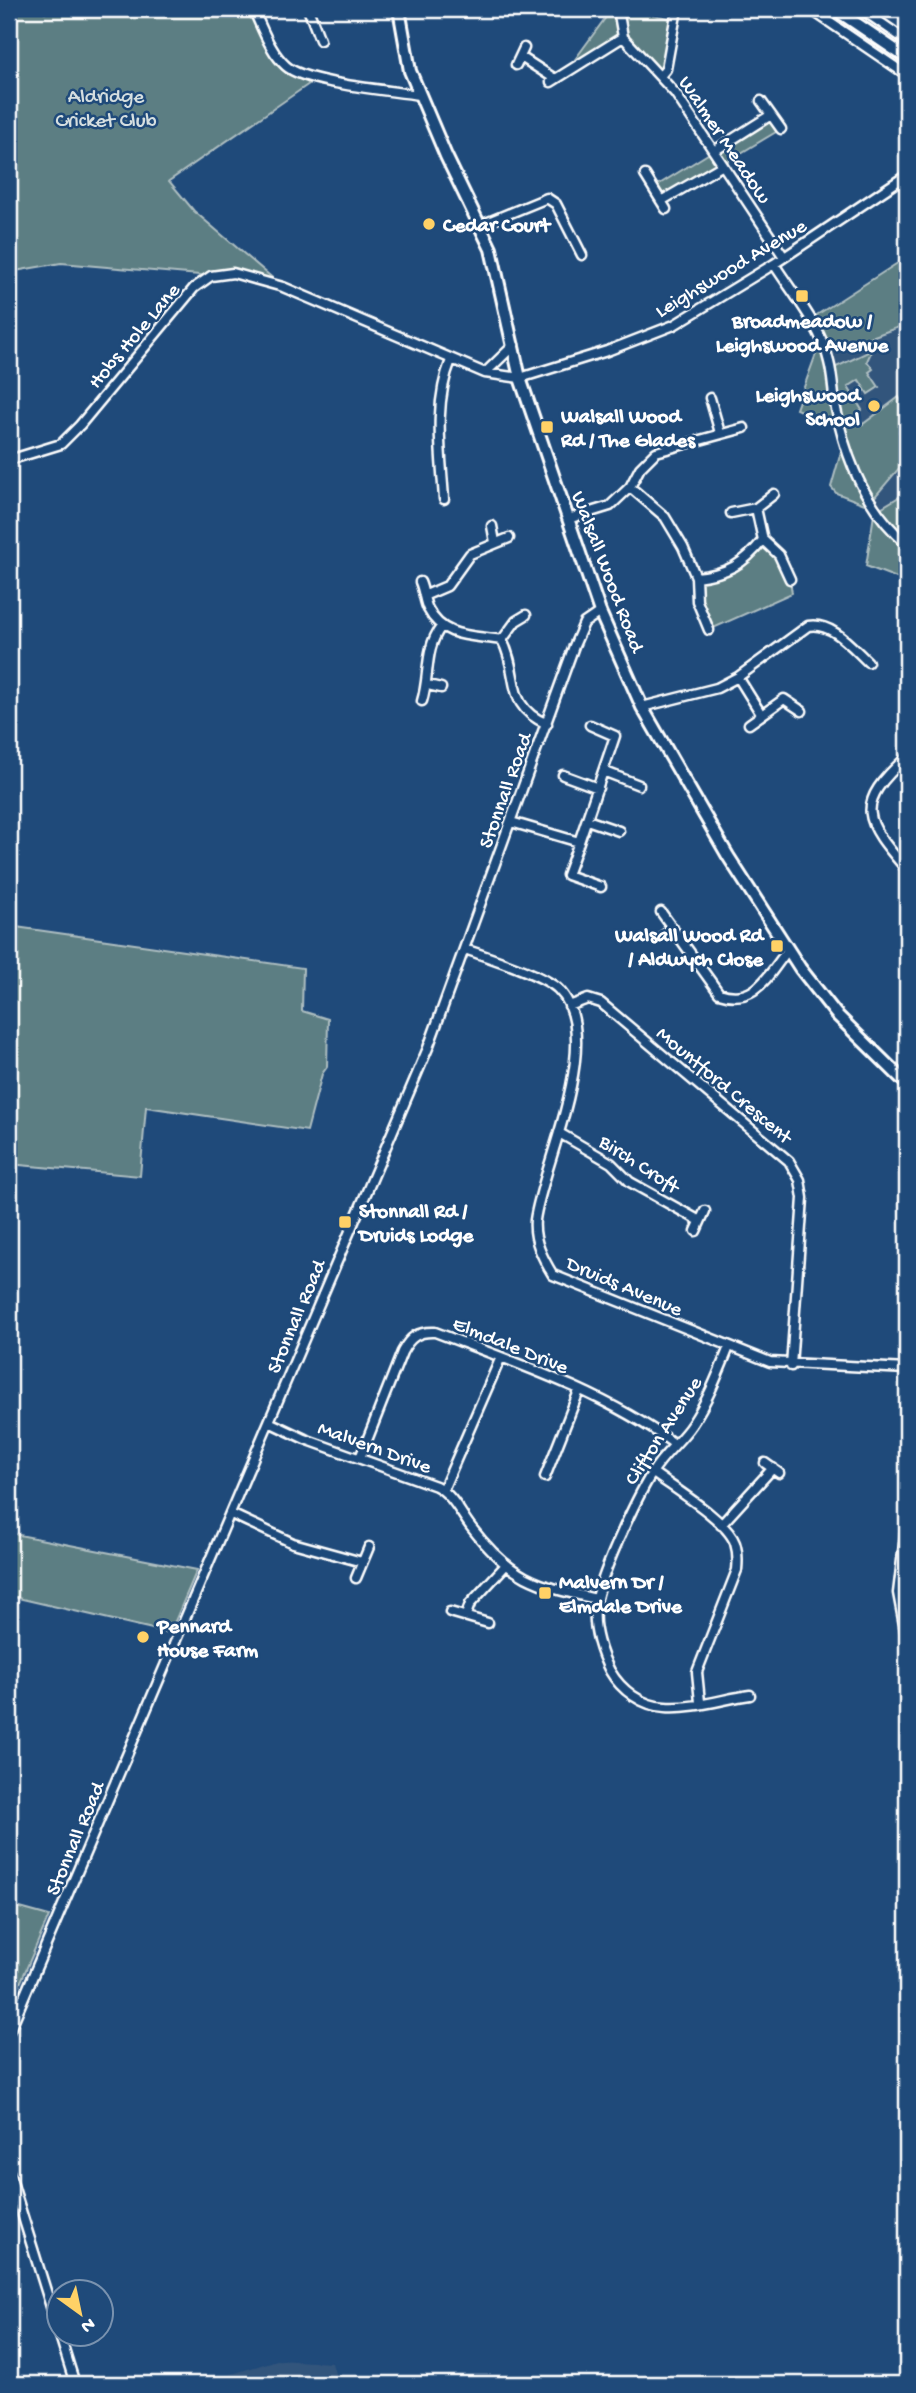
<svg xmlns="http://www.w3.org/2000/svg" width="916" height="2393" viewBox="0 0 916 2393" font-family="'Gochi Hand',sans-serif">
	<rect width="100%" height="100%" fill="#1f4a7a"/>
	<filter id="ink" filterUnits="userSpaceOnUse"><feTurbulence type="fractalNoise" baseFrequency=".0143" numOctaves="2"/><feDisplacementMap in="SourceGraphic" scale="14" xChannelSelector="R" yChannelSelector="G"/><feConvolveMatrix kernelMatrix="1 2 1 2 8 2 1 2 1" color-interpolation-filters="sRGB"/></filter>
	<g filter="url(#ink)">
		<path fill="#32547b" d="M 907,257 L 907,538 L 873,499 L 847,445 L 833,358 L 815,316 Z
			M 277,2360 L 332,2363 L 338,2384 L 200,2384 Z"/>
		<path fill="#5c7e83" stroke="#aebec1" stroke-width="2" d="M 9,9 L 42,9 L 45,13 L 50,9 L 253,9 L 275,52 L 309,84 L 169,181 L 194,211 L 283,287 L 233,273 L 211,276 L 61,263 L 9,272 Z
			M 612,9 L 644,9 L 654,15 L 674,19 L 661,75 L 623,37 L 565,73 Z
			M 771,115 L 781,129 L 661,201 L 653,188 Z
			M 907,257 L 907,324 L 855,343 L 851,338 L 830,349 L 815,316 Z
			M 820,343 L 826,361 L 836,426 L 796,409 Z
			M 872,350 L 867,361 L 873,369 L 869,372 L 879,387 L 868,394 L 859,380 L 848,387 L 862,410 L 856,414 L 863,424 L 899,397 L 907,411 L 907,423 L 900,425 L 899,432 L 907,445 L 907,459 L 873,499 L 847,445 L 834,368 Z
			M 843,445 L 875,508 L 907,544 L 907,582 L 866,566 L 875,508 L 836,493 L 831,487 Z
			M 899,497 L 907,505 L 907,538 L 879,509 Z
			M 763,540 C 779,551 790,574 792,593 L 709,630 L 697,601 L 696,577 L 718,575 Z
			M 9,926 L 303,968 L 302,1011 L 328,1019 L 327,1067 L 322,1074 L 307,1131 L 146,1107 L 140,1176 L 9,1164 Z
			M 9,1533 L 197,1570 L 170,1633 L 9,1596 Z
			M 9,1905 L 49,1916 L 10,2007 L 9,2007 Z"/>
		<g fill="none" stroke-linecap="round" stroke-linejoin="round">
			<g stroke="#fff" stroke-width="13">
				<path id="street" d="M 253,9 C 262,27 270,52 286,66 C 306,84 389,90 419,95
					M 308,9 L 320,40
					M 618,9 L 623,37 L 675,93 L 784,257
					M 810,9 L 907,75
					M 861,9 L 907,41
					M 521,57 L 555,79
					M 516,65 L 524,48
					M 661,75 L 666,69 L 677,9
					M 551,82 L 623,37
					M 761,101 L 781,129
					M 714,151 L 771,115
					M 645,175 L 666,209
					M 661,201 L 723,165
					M 481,225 L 547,198 L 556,204 L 582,255
					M 774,264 C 793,294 821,326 829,362 C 833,377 833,394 836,409 C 846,460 867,510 907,544
					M 485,373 L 514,345
					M 710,398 L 720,433
					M 9,460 L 61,444 L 80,425 L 194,288 L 211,276 L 233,273 L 283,287 L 485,373 L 520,378 L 607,351 L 674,325 L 774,264 L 907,175
					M 630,487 L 665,517 L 683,547 L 696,577 L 697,601 L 709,630
					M 444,499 C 441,453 433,404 451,360
					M 731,513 L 756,508 L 774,494
					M 568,519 L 610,506 L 630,487 L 640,468 L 656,452 L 744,428
					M 492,526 L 495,542
					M 763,540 L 779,555 L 790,579
					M 696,577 C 727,574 744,564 763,540 L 756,508
					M 420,582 C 424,591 424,601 428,609 C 443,639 473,635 502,640 C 521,676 503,705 547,724
					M 426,595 L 447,586 L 470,554 L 509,538
					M 502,640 L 516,621 L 526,615
					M 738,677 L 761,714
					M 428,685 L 441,688
					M 422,701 C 430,676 424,649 441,627
					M 642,707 L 717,688 L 738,677 L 808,626 C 832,622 851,646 868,662
					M 749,724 L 784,699 L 802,711
					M 907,757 C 853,805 864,820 907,870
					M 603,771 L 639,785
					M 563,775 L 598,788
					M 587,820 L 619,831
					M 511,822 L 579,842 L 615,736 L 590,725
					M 579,842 L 567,875 L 601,887
					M 661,912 L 719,993 C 756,1005 767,976 788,950
					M 663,936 L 673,928
					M 465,949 C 487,957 542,974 558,989 C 607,1036 542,1165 535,1220 C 533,1240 543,1259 553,1275 L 770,1362 L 907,1369
					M 569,1006 L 588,999 L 601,1003 L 789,1161 L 800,1180 L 803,1198 L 791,1366
					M 561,1134 L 611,1163 L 630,1182 L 700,1221
					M 696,1231 L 705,1211
					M 729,1347 C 718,1374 708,1400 692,1424 C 681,1441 663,1454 652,1473 C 636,1499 597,1581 595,1610 C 593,1629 601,1654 610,1671 C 621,1690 642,1706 665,1707 C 692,1709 723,1699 750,1695
					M 269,1422 L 305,1439 L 436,1486 C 453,1495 460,1513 471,1527 C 511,1579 535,1585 596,1599
					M 360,1458 L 402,1352 C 410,1337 418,1331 435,1332 C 516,1363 603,1392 673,1443
					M 765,1463 L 779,1473
					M 652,1472 C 673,1488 726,1519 735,1543 C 738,1552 738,1560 737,1570 L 697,1672 L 700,1702
					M 545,1477 L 579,1391
					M 443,1490 L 501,1357
					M 231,1514 L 293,1543 L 362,1562
					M 907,1519 L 898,1593 L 907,1641
					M 721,1525 L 773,1468
					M 356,1578 L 369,1547
					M 450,1612 L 488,1623
					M 466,1615 L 470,1604 L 505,1566
					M 9,2032 L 428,1048 L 574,646 L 584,623 L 600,612
					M 9,2172 L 75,2384"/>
			</g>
			<g stroke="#fff" stroke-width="16">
				<path id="secondary" d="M 399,9 L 410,71 L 446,156 L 491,249 L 520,378 L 600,612 L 642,707 L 728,856 L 800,968 L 836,1014 L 907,1084
					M 835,9 L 907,58"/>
			</g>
			<use href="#street" stroke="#1f4a7a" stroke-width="8"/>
			<use href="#secondary" stroke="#1f4a7a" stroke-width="10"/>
		</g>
	</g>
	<g fill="#ffd166" stroke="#1f4a7a" stroke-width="2.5">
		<circle cx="429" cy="224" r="7"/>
		<rect x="795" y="289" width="14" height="14" rx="3.5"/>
		<circle cx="874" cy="406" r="7"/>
		<rect x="540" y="420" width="14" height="14" rx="3.5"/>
		<rect x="770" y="939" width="14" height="14" rx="3.5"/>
		<rect x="338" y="1215" width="14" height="14" rx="3.5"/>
		<rect x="538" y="1586" width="14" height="14" rx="3.5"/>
		<circle cx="143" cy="1637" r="7"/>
	</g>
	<g text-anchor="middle" stroke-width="5" stroke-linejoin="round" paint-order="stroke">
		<g font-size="21" fill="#d6dfe0" stroke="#1f4a7a">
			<text x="106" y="102">Aldridge<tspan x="106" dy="24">Cricket Club</tspan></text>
		</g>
		<g font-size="21" fill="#fff" stroke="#1f4a7a">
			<text transform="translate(726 139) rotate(56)" y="7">Walmer Meadow</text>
			<text transform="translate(730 267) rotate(-31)" y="7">Leighswood Avenue</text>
			<text transform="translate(133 335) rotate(-50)" y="7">Hobs Hole Lane</text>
			<text transform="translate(609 571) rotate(69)" y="7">Walsall Wood Road</text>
			<text transform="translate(504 790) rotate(-70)" y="7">Stonnall Road</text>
			<text transform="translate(725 1084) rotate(40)" y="7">Mountford Crescent</text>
			<text transform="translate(640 1163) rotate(33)" y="7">Birch Croft</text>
			<text transform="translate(625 1285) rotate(23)" y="7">Druids Avenue</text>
			<text transform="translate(295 1316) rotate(-67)" y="7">Stonnall Road</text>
			<text transform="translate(511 1344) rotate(22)" y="7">Elmdale Drive</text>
			<text transform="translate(662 1430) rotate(-57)" y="7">Clifton Avenue</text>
			<text transform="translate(375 1446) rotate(20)" y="7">Malvern Drive</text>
			<text transform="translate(74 1838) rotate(-67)" y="7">Stonnall Road</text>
		</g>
		<g font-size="21" font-weight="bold" fill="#fff" stroke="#1f4a7a" text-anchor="start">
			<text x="443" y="231">Cedar Court</text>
			<text x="802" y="327" text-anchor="middle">Broadmeadow /<tspan x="802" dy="24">Leighswood Avenue</tspan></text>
			<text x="860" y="401" text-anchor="end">Leighswood<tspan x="860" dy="24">School</tspan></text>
			<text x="561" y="422">Walsall Wood<tspan x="561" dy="24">Rd / The Glades</tspan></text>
			<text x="763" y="941" text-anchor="end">Walsall Wood Rd<tspan x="763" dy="24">/ Aldwych Close</tspan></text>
			<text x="359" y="1217">Stonnall Rd /<tspan x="359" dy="24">Druids Lodge</tspan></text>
			<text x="559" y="1588">Malvern Dr /<tspan x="559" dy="24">Elmdale Drive</tspan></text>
			<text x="157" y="1632">Pennard<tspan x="157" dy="24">House Farm</tspan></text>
		</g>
	</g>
	<rect width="916" height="2393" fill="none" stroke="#1f4a7a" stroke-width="35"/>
	<rect x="18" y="18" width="881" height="2358" fill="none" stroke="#fff" stroke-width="2.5" filter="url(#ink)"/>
	<g transform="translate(80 2313) rotate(147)"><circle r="33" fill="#1f4a7a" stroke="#7992af" stroke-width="2"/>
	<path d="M0-5L12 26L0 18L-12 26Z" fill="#ffd166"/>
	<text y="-10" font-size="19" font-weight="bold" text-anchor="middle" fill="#ffffff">N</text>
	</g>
</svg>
